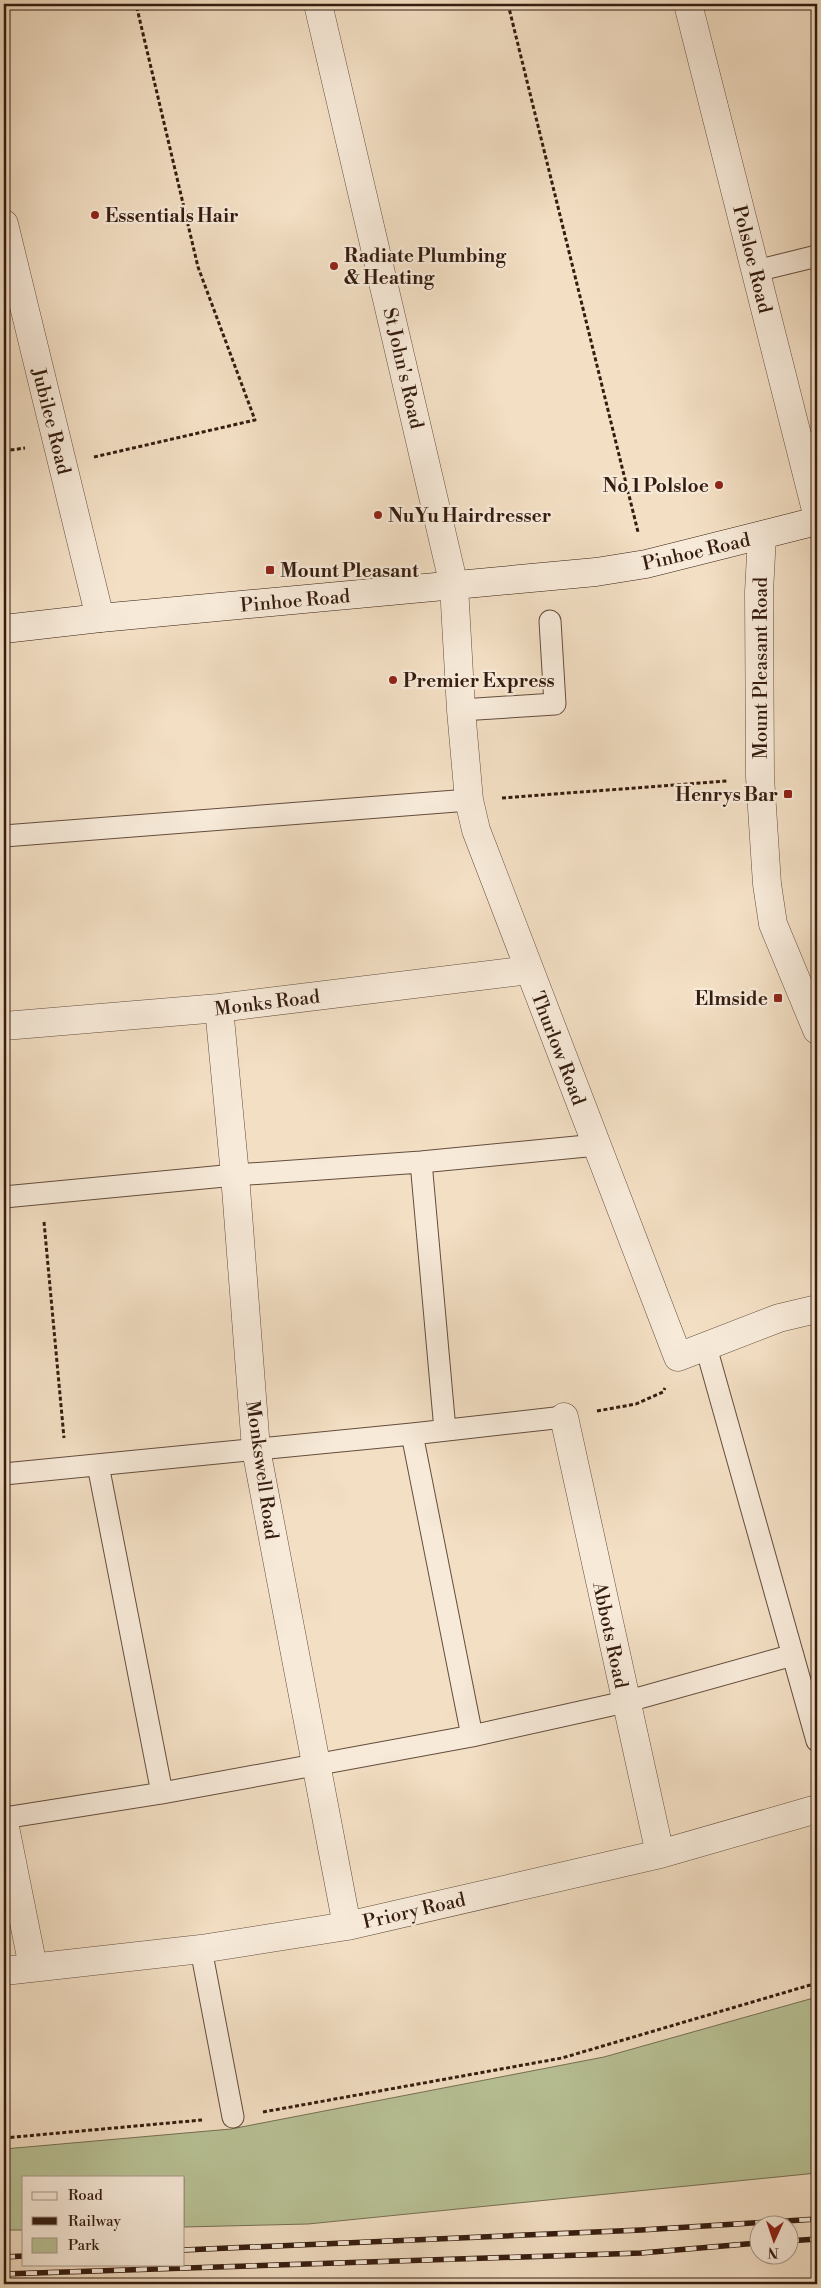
<svg xmlns="http://www.w3.org/2000/svg" width="821" height="2288" viewBox="0 0 821 2288" font-family="'Libre Bodoni',serif">
	<rect width="100%" height="100%" fill="#f3dfc4"/>
	<filter id="stains"><feTurbulence type="fractalNoise" baseFrequency=".004" numOctaves="4"/><feColorMatrix values="0 0 0 0 .2 0 0 0 0 .09 0 0 0 0 .02 0 0 0 .5 -.17"/></filter>
	<radialGradient id="worn" r=".72"><stop offset=".6" stop-color="#630" stop-opacity="0"/><stop offset="1" stop-color="#630" stop-opacity=".3"/></radialGradient>
	<path fill="#b8c296" stroke="#766f53" d="M 817,1997 L 817,2173 L 308,2224 L 184,2227 L 184,2177 L 24,2177 L 24,2230 L 4,2230 L 4,2149 L 231,2129 L 604,2057 Z"/>
	<g fill="none" stroke-linecap="round" stroke-linejoin="round">
		<g stroke="#644d3d" stroke-width="23">
			<path id="service" d="M 756,271 L 817,256
				M 461,710 L 555,704 L 550,621
				M 4,836 L 469,800
				M 421,1162 L 445,1430
				M 4,1197 L 235,1175 L 421,1162 L 597,1145
				M 706,1347 L 817,1741
				M 412,1434 L 472,1736
				M 98,1465 L 162,1793
				M 4,1474 L 412,1434 L 564,1417
				M 4,1818 L 162,1793 L 472,1736 L 625,1702 L 793,1655
				M 201,1949 L 233,2117"/>
		</g>
		<g stroke="#644d3d" stroke-width="29">
			<path id="minor" d="M 318,4 L 454,586 L 461,710 L 469,800 L 476,830 L 678,1357 L 779,1318 L 817,1309
				M 4,224 L 100,618
				M 219,1008 L 235,1175 L 256,1449 L 347,1926
				M 4,1026 L 219,1008 L 529,970
				M 564,1417 L 660,1854
				M 4,1822 L 33,1967
				M 4,1971 L 201,1949 L 347,1926 L 660,1854 L 817,1809"/>
		</g>
		<g stroke="#644d3d" stroke-width="29">
			<path id="tertiary" d="M 688,4 L 817,514
				M 762,536 L 759,592 L 760,777 L 767,884 L 773,924 L 817,1030"/>
		</g>
		<g stroke="#351c10" stroke-width="29">
			<path id="secondary" d="M 4,629 L 100,618 L 596,572 L 646,564 L 817,521"/>
		</g>
		<path stroke="#351c10" stroke-width="3" stroke-dasharray="4 2.5" stroke-linecap="butt" d="M 508,4 L 638,532
			M 4,451 L 25,448
			M 94,457 L 255,420 L 198,267 L 136,4
			M 502,798 L 727,781
			M 44,1222 L 64,1438
			M 597,1411 L 636,1404 L 663,1392 L 665,1388
			M 263,2112 L 562,2058 L 817,1983
			M 4,2138 L 202,2120"/>
		<use href="#service" stroke="#f7ead9" stroke-width="21"/>
		<use href="#minor" stroke="#f7ead9" stroke-width="28"/>
		<use href="#tertiary" stroke="#f7ead9" stroke-width="28"/>
		<use href="#secondary" stroke="#f7ead9" stroke-width="28"/>
		<g stroke="#351c10" stroke-width="5.5">
			<path id="rail" d="M 788,2241 L 817,2239
				M 184,2250 L 641,2230 L 817,2219
				M 4,2257 L 24,2256
				M 4,2274 L 641,2253 L 758,2243"/>
		</g>
		<use href="#rail" stroke="#f7ead9" stroke-width="4" stroke-dasharray="11" stroke-linecap="butt"/>
	</g>
	<g fill="#8f2418" stroke="#f7ead9" stroke-width="2">
		<circle cx="95" cy="215" r="5"/>
		<circle cx="334" cy="266" r="5"/>
		<circle cx="719" cy="485" r="5"/>
		<circle cx="378" cy="515" r="5"/>
		<rect x="265" y="565" width="10" height="10" rx="2.5"/>
		<circle cx="393" cy="680" r="5"/>
		<rect x="783" y="789" width="10" height="10" rx="2.5"/>
		<rect x="773" y="993" width="10" height="10" rx="2.5"/>
	</g>
	<g text-anchor="middle" stroke-width="4.5" stroke-linejoin="round" paint-order="stroke">
		<g font-size="19" font-weight="bold" fill="#351c10" stroke="#f7ead9" text-anchor="start">
			<text x="105" y="222">Essentials Hair</text>
			<text x="344" y="262">Radiate Plumbing<tspan x="344" dy="22">&amp; Heating</tspan></text>
			<text x="709" y="492" text-anchor="end">No 1 Polsloe</text>
			<text x="388" y="522">NuYu Hairdresser</text>
			<text x="280" y="577">Mount Pleasant</text>
			<text x="403" y="687">Premier Express</text>
			<text x="778" y="801" text-anchor="end">Henrys Bar</text>
			<text x="768" y="1005" text-anchor="end">Elmside</text>
		</g>
		<g font-size="19" fill="#351c10" stroke="#f7ead9">
			<text transform="translate(753 259) rotate(76)" y="7">Polsloe Road</text>
			<text transform="translate(404 368) rotate(77)" y="7">St John's Road</text>
			<text transform="translate(52 421) rotate(76)" y="7">Jubilee Road</text>
			<text transform="translate(696 551) rotate(-13)" y="7">Pinhoe Road</text>
			<text transform="translate(295 600) rotate(-5)" y="7">Pinhoe Road</text>
			<text transform="translate(760 668) rotate(-90)" y="7">Mount Pleasant Road</text>
			<text transform="translate(267 1002) rotate(-7)" y="7">Monks Road</text>
			<text transform="translate(559 1048) rotate(69)" y="7">Thurlow Road</text>
			<text transform="translate(263 1470) rotate(82)" y="7">Monkswell Road</text>
			<text transform="translate(611 1635) rotate(78)" y="7">Abbots Road</text>
			<text transform="translate(414 1910) rotate(-13)" y="7">Priory Road</text>
		</g>
	</g>
	<rect width="821" height="2288" fill="none" stroke="#f3dfc4" stroke-width="20"/>
	<rect x="5" y="5" width="811" height="2278" fill="none" stroke="#351c10" stroke-width="2.5"/>
	<rect x="10" y="10" width="801" height="2268" fill="none" stroke="#351c10"/>
	<rect x="22" y="2176" width="162" height="90" fill="#f7ead9" stroke="#a99889"/>
	<rect x="32" y="2192" width="25" height="8" fill="#f7ead9" stroke="#a99889"/>
	<text x="68" y="2200" font-size="15" fill="#351c10">Road</text>
	<rect x="32" y="2217" width="25" height="8" fill="#351c10" stroke="#a99889"/>
	<text x="68" y="2226" font-size="15" fill="#351c10">Railway</text>
	<rect x="32" y="2238" width="25" height="15" fill="#b8c296" stroke="#a99889"/>
	<text x="68" y="2250" font-size="15" fill="#351c10">Park</text>
	<g transform="translate(774 2240) rotate(183)"><circle r="24" fill="#f7ead9" stroke="#a99889"/>
	<path d="M0-4L9 19L0 12L-9 19Z" fill="#8f2418"/>
	<text y="-8" font-size="14" font-weight="bold" text-anchor="middle" fill="#351c10">N</text>
	</g>
	<rect width="100%" height="100%" filter="url(#stains)"/>
	<rect width="100%" height="100%" fill="url(#worn)"/>
</svg>
